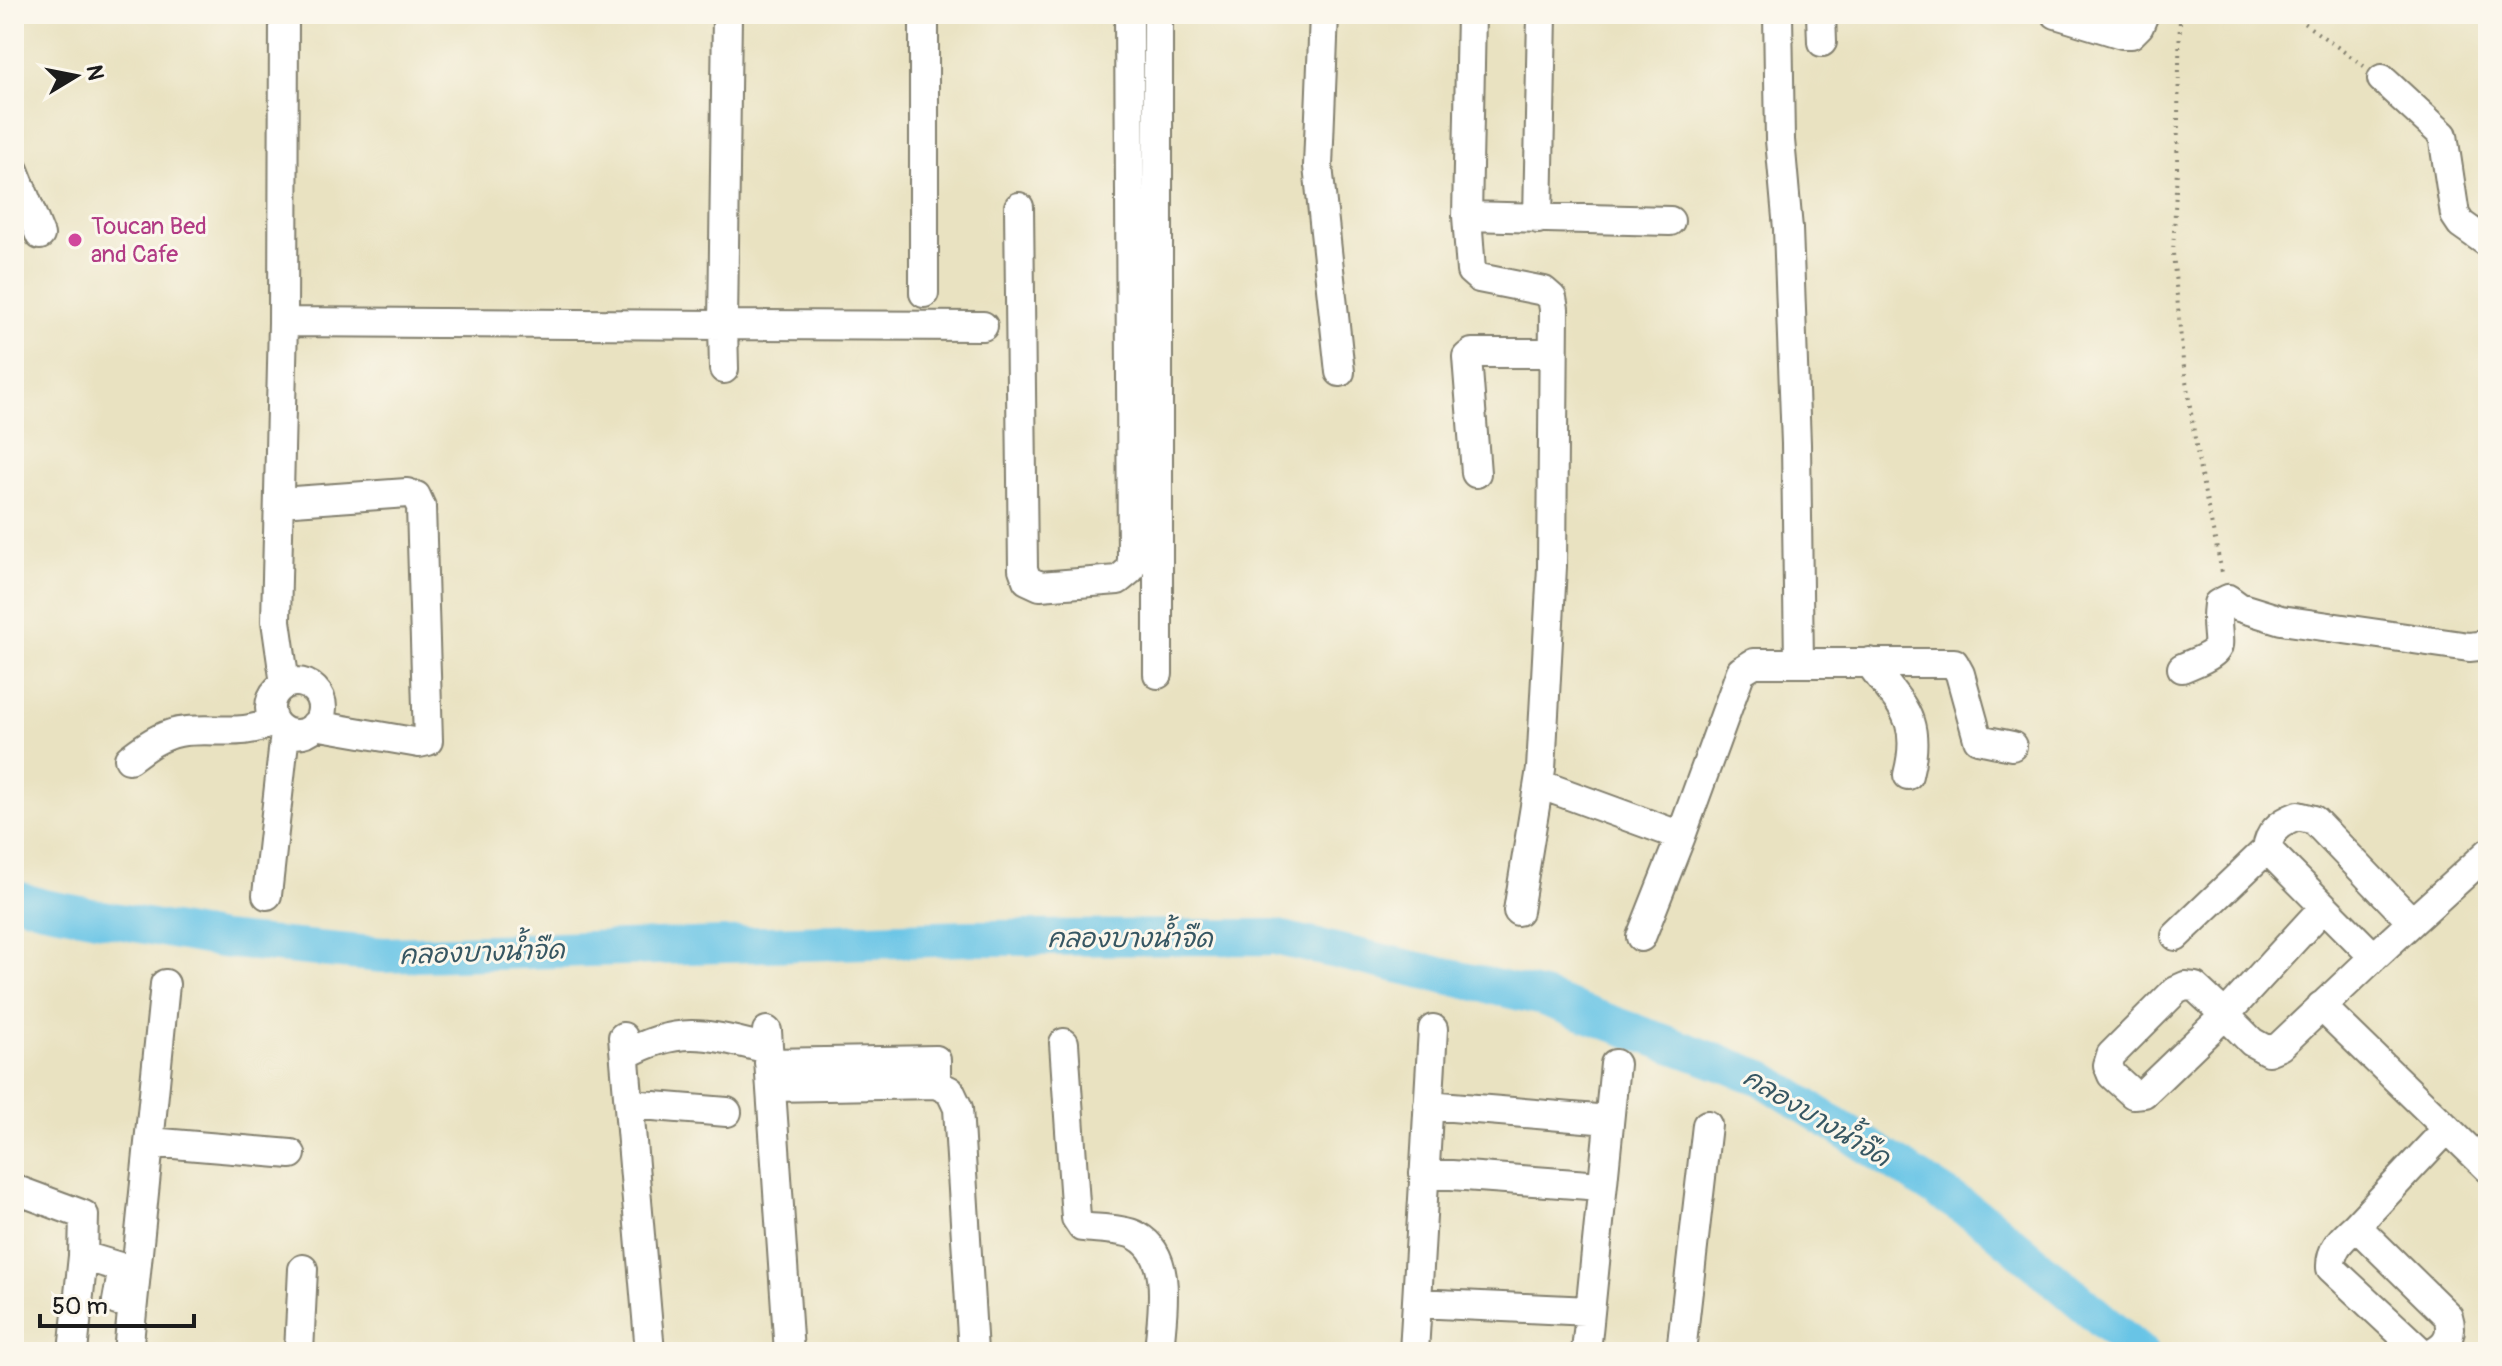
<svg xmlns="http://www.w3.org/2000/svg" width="2502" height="1366" viewBox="0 0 2502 1366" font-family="Pangolin,'Playpen Sans Thai',sans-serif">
	<rect width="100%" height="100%" fill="#fbf7ec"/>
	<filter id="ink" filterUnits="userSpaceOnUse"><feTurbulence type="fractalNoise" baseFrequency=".0125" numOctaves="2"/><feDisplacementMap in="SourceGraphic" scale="16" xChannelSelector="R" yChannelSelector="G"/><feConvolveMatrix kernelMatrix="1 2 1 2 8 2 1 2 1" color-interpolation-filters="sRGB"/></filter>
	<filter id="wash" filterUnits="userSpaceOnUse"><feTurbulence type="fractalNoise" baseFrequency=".006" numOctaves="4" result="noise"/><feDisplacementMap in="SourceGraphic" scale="32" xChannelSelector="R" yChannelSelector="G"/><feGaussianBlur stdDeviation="1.8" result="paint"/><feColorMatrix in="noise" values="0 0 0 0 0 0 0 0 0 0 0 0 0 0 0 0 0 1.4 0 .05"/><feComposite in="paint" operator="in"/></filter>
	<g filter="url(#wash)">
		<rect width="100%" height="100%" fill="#e9e2c1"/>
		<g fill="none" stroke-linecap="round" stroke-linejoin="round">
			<path stroke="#68c4e6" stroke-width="36" d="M 14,898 L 43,907 L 221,940 L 383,955 L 970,938 L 1274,937 L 1543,998 L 1762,1078 L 1988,1223 L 2140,1352"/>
		</g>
	</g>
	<g filter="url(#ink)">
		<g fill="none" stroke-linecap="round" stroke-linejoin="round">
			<g stroke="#827f6e" stroke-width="32">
				<path id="minor" d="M 284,14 L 283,322 L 276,621 L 285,684
					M 924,14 L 924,293
					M 1158,14 L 1158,674
					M 1324,14 L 1318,166 L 1340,372
					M 1471,14 L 1467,216 L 1471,271 L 1479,278 L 1544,291 L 1552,298 L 1554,309 L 1552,567 L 1541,769 L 1518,911
					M 1778,14 L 1780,140 L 1788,229 L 1796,444 L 1799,663
					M 1821,14 L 1822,42
					M 2056,14 L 2122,34 L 2131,34 L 2139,26 L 2144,14
					M 2382,79 L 2443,135 L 2455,215 L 2461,224 L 2488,243
					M 14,170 L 40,235
					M 1019,207 L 1023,569 L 1027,580 L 1040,586 L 1118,580 L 1130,570 L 1132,560 L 1129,14
					M 1467,216 L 1670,221
					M 1538,219 L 1542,14
					M 283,322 L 723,325 L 727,14
					M 724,369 L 723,325 L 983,326
					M 1476,473 L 1467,357 L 1472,353 L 1552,353
					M 280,502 L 407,493 L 416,496 L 421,507 L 428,741 L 419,743 L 315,725
					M 1869,662 C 1899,705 1923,716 1908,775
					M 2182,668 C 2236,646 2212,650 2218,604 L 2228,599 L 2239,607 L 2281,620 L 2469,647 L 2488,645
					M270 708a26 26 0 1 1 52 0a26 26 0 1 1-52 0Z
					M 129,759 C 145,747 159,736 179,732 C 211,726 243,738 273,721
					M 1539,784 L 1681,836 L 1741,671 L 1754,663 L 1954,663 L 1960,674 L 1978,739 L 2012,746
					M 267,895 L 285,732
					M 2324,907 L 2225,1015 L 2252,1042 L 2268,1051 L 2280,1046 L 2374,957
					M 2412,922 L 2488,853
					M 2176,936 L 2267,849 C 2269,831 2281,822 2298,816 L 2314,820 L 2412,922 L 2374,957 L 2267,849
					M 1641,937 L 1681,836
					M 2185,986 L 2195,987 L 2225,1015 L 2144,1093 L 2133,1094 L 2112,1075 L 2108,1065 L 2111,1055 L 2176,990 Z
					M 2321,1006 L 2488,1168
					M 767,1031 L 789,1352
					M 623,1037 L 650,1352
					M 1064,1043 L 1076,1218 L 1082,1227 C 1096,1229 1126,1229 1137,1236 C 1175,1257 1161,1317 1159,1352
					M 625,1055 C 680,1024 711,1035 768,1049
					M 769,1063 L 936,1060 L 936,1084
					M 771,1087 L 936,1084 L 950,1091 L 958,1108 L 973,1352
					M 629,1104 L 727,1112
					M 1428,1105 L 1609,1120
					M 150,1142 L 291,1154
					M 1424,1173 L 1602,1186
					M 14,1189 L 84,1215 L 83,1256
					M 2356,1226 L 2446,1130
					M 1417,1303 L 1590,1311
					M 73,1352 L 83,1256 L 123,1268 L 117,1301
					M 128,1352 L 165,984
					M 299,1352 L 303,1269
					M 1414,1352 L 1433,1029
					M 1586,1352 L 1615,1064
					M 1681,1352 L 1707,1125
					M 2421,1352 L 2331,1268 C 2330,1248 2343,1238 2356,1226 L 2448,1316 C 2453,1332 2449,1344 2433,1352"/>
			</g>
			<path stroke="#827f6e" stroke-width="4" stroke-dasharray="2 6" stroke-linecap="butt" d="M 2180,14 L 2177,168 L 2173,253 L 2183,361 L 2200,471 L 2223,577
				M 2291,14 L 2364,66"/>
			<use href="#minor" stroke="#fff" stroke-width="28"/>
		</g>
	</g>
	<circle fill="#d1479c" stroke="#fbf7ec" stroke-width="3" cx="75" cy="240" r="8"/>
	<g text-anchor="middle" stroke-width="6" stroke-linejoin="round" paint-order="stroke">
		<g font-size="24" fill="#b23c85" stroke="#fbf7ec" text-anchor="start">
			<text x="91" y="234">Toucan Bed<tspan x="91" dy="28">and Cafe</tspan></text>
		</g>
		<g font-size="26" font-style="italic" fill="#375763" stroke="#fbf7ec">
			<text x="1130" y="947">คลองบางน้ำจืด</text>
			<text transform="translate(482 952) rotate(-2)" y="9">คลองบางน้ำจืด</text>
			<text transform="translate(1817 1117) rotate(31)" y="9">คลองบางน้ำจืด</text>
		</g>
	</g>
	<rect width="2502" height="1366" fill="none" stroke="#fbf7ec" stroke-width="48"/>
	<g transform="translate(76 76) rotate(80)" stroke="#fbf7ec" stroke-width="6" paint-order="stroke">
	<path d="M0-6L14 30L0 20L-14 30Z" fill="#1c1c1c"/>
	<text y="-12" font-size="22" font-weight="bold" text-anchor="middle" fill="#1c1c1c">N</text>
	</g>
	<path d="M40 1314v12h154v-12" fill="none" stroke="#1c1c1c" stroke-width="4"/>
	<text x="52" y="1314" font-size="24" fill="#1c1c1c" stroke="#fbf7ec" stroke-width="6" paint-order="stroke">50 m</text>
</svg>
